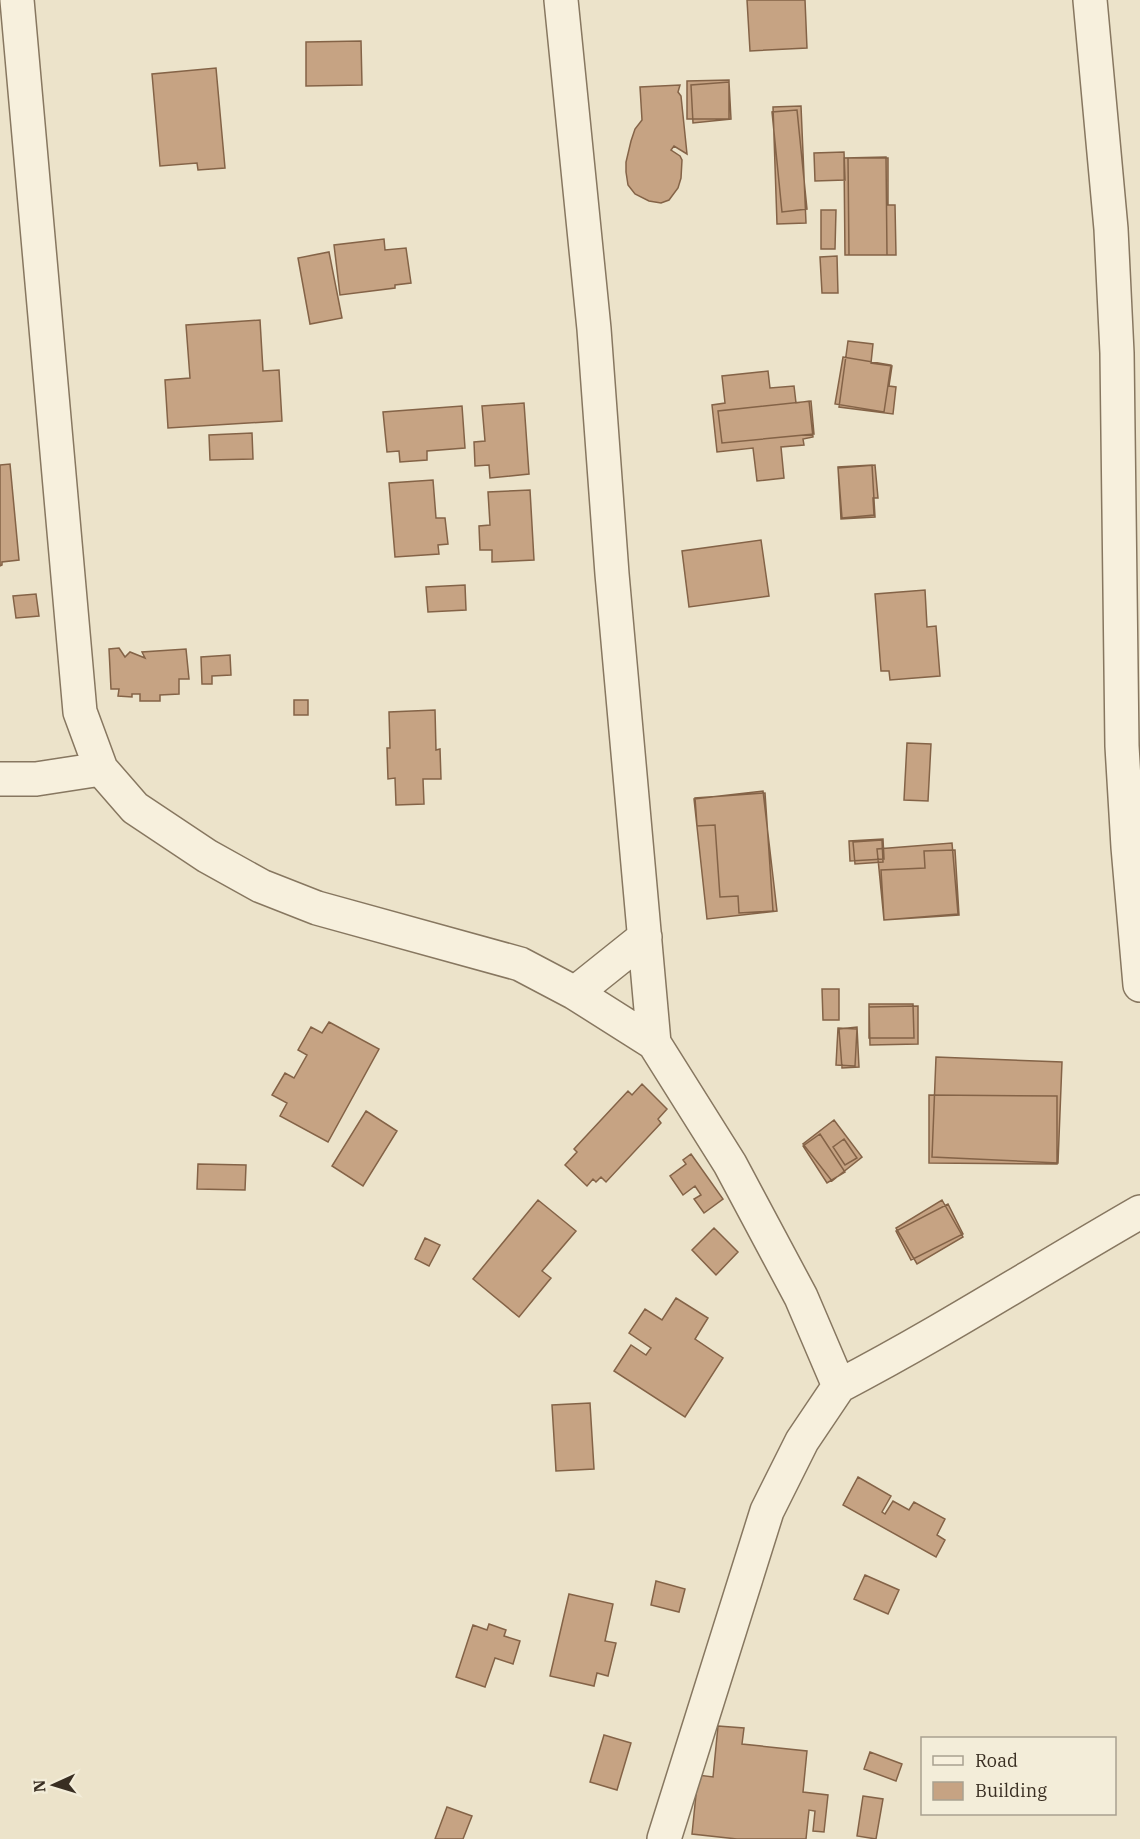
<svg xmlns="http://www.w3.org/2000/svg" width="1140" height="1839" viewBox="0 0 1140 1839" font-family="'IBM Plex Serif',serif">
	<rect width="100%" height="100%" fill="#ece3ca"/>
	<path fill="#c6a383" stroke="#846347" stroke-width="1.5" d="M 747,0 L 805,0 L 807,48 L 750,51 Z
		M 361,41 L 362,85 L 306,86 L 306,42 Z
		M 216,68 L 225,168 L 198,170 L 197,163 L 160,166 L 152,74 Z
		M 729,80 L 729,119 L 687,119 L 687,81 Z
		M 729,82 L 731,119 L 693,123 L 691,85 Z
		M 680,85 L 678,92 L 681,96 L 687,154 L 674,146 L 671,150 L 680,156 L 682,160 L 681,178 L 678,188 L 669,200 L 661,203 L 649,201 L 635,194 L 628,185 L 626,172 L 626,162 L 631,141 L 635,129 L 642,120 L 640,87 Z
		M 801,106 L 806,223 L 777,224 L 773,107 Z
		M 797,110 L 807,209 L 782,212 L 772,112 Z
		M 844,152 L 845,180 L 815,181 L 814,153 Z
		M 886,157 L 887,255 L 845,255 L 844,158 Z
		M 848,158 L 888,158 L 888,205 L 895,205 L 896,255 L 849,255 Z
		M 821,210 L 836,210 L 835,249 L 821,249 Z
		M 384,239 L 385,250 L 406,248 L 411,283 L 395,285 L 395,288 L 340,295 L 334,245 Z
		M 329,252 L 342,318 L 310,324 L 298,258 Z
		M 837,256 L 838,293 L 822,293 L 820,257 Z
		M 260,320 L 263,371 L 279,370 L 282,421 L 168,428 L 165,380 L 190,378 L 186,325 Z
		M 848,341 L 873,344 L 871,363 L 892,366 L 889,386 L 896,387 L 893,414 L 839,407 Z
		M 843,357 L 891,365 L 884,412 L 835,404 Z
		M 768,371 L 770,388 L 794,386 L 796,403 L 809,401 L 813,437 L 803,439 L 804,445 L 781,447 L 784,478 L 757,481 L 753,448 L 717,452 L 712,405 L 725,403 L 722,376 Z
		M 811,401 L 814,434 L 722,443 L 718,411 Z
		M 524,403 L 529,474 L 490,478 L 489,465 L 475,466 L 474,442 L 485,441 L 482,406 Z
		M 462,406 L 465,448 L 427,451 L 427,460 L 400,462 L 399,451 L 387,452 L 383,412 Z
		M 252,433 L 253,459 L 210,460 L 209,435 Z
		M 10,464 L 19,560 L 2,562 L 2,565 L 0,566 L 0,465 Z
		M 872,465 L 875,517 L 841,519 L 838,467 Z
		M 875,465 L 878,498 L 873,498 L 874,515 L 842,518 L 838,468 Z
		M 433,480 L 436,518 L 445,518 L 448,544 L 438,545 L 439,554 L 395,557 L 389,483 Z
		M 530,490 L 534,560 L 492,562 L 492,550 L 480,550 L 479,526 L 490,525 L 488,492 Z
		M 761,540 L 769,596 L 689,607 L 682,551 Z
		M 465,585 L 466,610 L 428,612 L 426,587 Z
		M 925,590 L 927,627 L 936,626 L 940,676 L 890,680 L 889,671 L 881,671 L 875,594 Z
		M 36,594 L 39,616 L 16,618 L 13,596 Z
		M 119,648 L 125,657 L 130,652 L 145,658 L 142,652 L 186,649 L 189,679 L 179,679 L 179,694 L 160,695 L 160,701 L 140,701 L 140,694 L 132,694 L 132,697 L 118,696 L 119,689 L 111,689 L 109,649 Z
		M 230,655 L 231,675 L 212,676 L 212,684 L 202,684 L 201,657 Z
		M 294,700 L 308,700 L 308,715 L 294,715 Z
		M 435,710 L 436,750 L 440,749 L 441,779 L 423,779 L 424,804 L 396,805 L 395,778 L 388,779 L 387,748 L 390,748 L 389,712 Z
		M 907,743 L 931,744 L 928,801 L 904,800 Z
		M 763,791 L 777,911 L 707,919 L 694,799 Z
		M 765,793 L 773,911 L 739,913 L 738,896 L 720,897 L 715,825 L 697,826 L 695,798 Z
		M 883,839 L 884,859 L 850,861 L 849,841 Z
		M 882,840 L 883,862 L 855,864 L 853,842 Z
		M 952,843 L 958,914 L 884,920 L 877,849 Z
		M 955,850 L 959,915 L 884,920 L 881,870 L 925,868 L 924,851 Z
		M 822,989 L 839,989 L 839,1020 L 823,1020 Z
		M 869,1004 L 913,1004 L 914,1038 L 869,1038 Z
		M 918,1006 L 918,1044 L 870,1045 L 869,1007 Z
		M 329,1022 L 379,1049 L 328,1142 L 280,1116 L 287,1103 L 272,1095 L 285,1073 L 294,1078 L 307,1055 L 298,1050 L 311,1027 L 322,1033 Z
		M 857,1027 L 859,1067 L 842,1068 L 839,1029 Z
		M 838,1028 L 857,1029 L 855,1066 L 836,1065 Z
		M 936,1057 L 1062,1062 L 1058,1163 L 932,1157 Z
		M 642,1084 L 667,1109 L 658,1119 L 661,1123 L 606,1182 L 601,1177 L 596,1182 L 593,1179 L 587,1186 L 565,1165 L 577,1152 L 574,1149 L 628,1091 L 632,1095 Z
		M 929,1095 L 1057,1096 L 1057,1164 L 929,1163 Z
		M 366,1111 L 397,1131 L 363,1186 L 332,1166 Z
		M 834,1120 L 862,1157 L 832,1181 L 803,1144 Z
		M 820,1134 L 845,1172 L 827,1183 L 803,1146 Z
		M 844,1139 L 857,1158 L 845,1165 L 833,1147 Z
		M 691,1154 L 723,1199 L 704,1213 L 694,1199 L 701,1195 L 695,1186 L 683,1195 L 670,1176 L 686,1164 L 683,1160 Z
		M 198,1164 L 246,1165 L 245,1190 L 197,1189 Z
		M 538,1200 L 576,1231 L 542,1271 L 551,1278 L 519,1317 L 473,1279 Z
		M 942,1200 L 963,1237 L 917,1264 L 896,1228 Z
		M 948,1204 L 963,1234 L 911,1260 L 896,1231 Z
		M 714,1228 L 738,1252 L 716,1275 L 692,1250 Z
		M 425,1238 L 440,1245 L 429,1266 L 415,1259 Z
		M 676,1298 L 708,1318 L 695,1339 L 723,1358 L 685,1417 L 614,1371 L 631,1345 L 646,1355 L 651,1348 L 629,1333 L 645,1309 L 662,1320 Z
		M 590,1403 L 594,1469 L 556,1471 L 552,1405 Z
		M 858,1477 L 891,1496 L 882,1512 L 885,1514 L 893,1501 L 909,1510 L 914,1502 L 945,1519 L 937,1535 L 945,1540 L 936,1557 L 843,1505 Z
		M 865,1575 L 899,1590 L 888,1614 L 854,1599 Z
		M 656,1581 L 685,1589 L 679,1612 L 651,1605 Z
		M 569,1594 L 613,1604 L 605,1641 L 616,1643 L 608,1676 L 597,1673 L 594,1686 L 550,1676 Z
		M 489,1624 L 506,1630 L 504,1636 L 520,1641 L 513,1664 L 495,1658 L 485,1687 L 456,1677 L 473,1625 L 487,1630 Z
		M 718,1726 L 744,1728 L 742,1744 L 807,1751 L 803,1792 L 828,1795 L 824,1832 L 813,1831 L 815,1811 L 809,1810 L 806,1839 L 737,1839 L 692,1834 L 698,1775 L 713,1777 Z
		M 604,1735 L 631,1743 L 617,1790 L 590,1782 Z
		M 870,1752 L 902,1764 L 896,1781 L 864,1769 Z
		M 863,1796 L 883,1799 L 876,1839 L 857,1836 Z
		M 447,1807 L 472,1816 L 463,1839 L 435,1839 Z"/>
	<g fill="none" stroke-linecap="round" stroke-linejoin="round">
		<g stroke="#877760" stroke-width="36">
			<path id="minor" d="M 17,0 L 80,712 L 101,769 L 135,808 L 207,856 L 261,886 L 317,908 L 520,964 L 575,993 L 654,1043 L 730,1164 L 801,1297 L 839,1386 L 802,1441 L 767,1511 L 664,1839
				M 561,0 L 594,329 L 612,574 L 654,1043
				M 1090,0 L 1111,229 L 1117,353 L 1122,746 L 1128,847 L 1140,985
				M 0,779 L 36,779 L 101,769
				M 575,993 L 645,937
				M 839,1386 C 941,1333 1039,1270 1140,1212"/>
		</g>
		<use href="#minor" stroke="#f7f0dd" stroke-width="33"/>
	</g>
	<rect x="921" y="1737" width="195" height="78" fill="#f3edd9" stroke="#a9a190" stroke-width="1.5"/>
	<rect x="933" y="1756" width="30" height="9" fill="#f7f0dd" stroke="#a9a190" stroke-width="1.5"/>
	<text x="975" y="1767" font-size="18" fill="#392e22">Road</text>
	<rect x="933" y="1782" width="30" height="18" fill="#c6a383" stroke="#a9a190" stroke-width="1.5"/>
	<text x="975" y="1797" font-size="18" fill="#392e22">Building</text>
	<g transform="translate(54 1785) rotate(266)" stroke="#f3edd9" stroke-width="4.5" paint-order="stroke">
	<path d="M0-4.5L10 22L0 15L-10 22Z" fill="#392e22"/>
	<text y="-9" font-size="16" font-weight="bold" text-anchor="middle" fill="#392e22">N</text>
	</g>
</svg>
